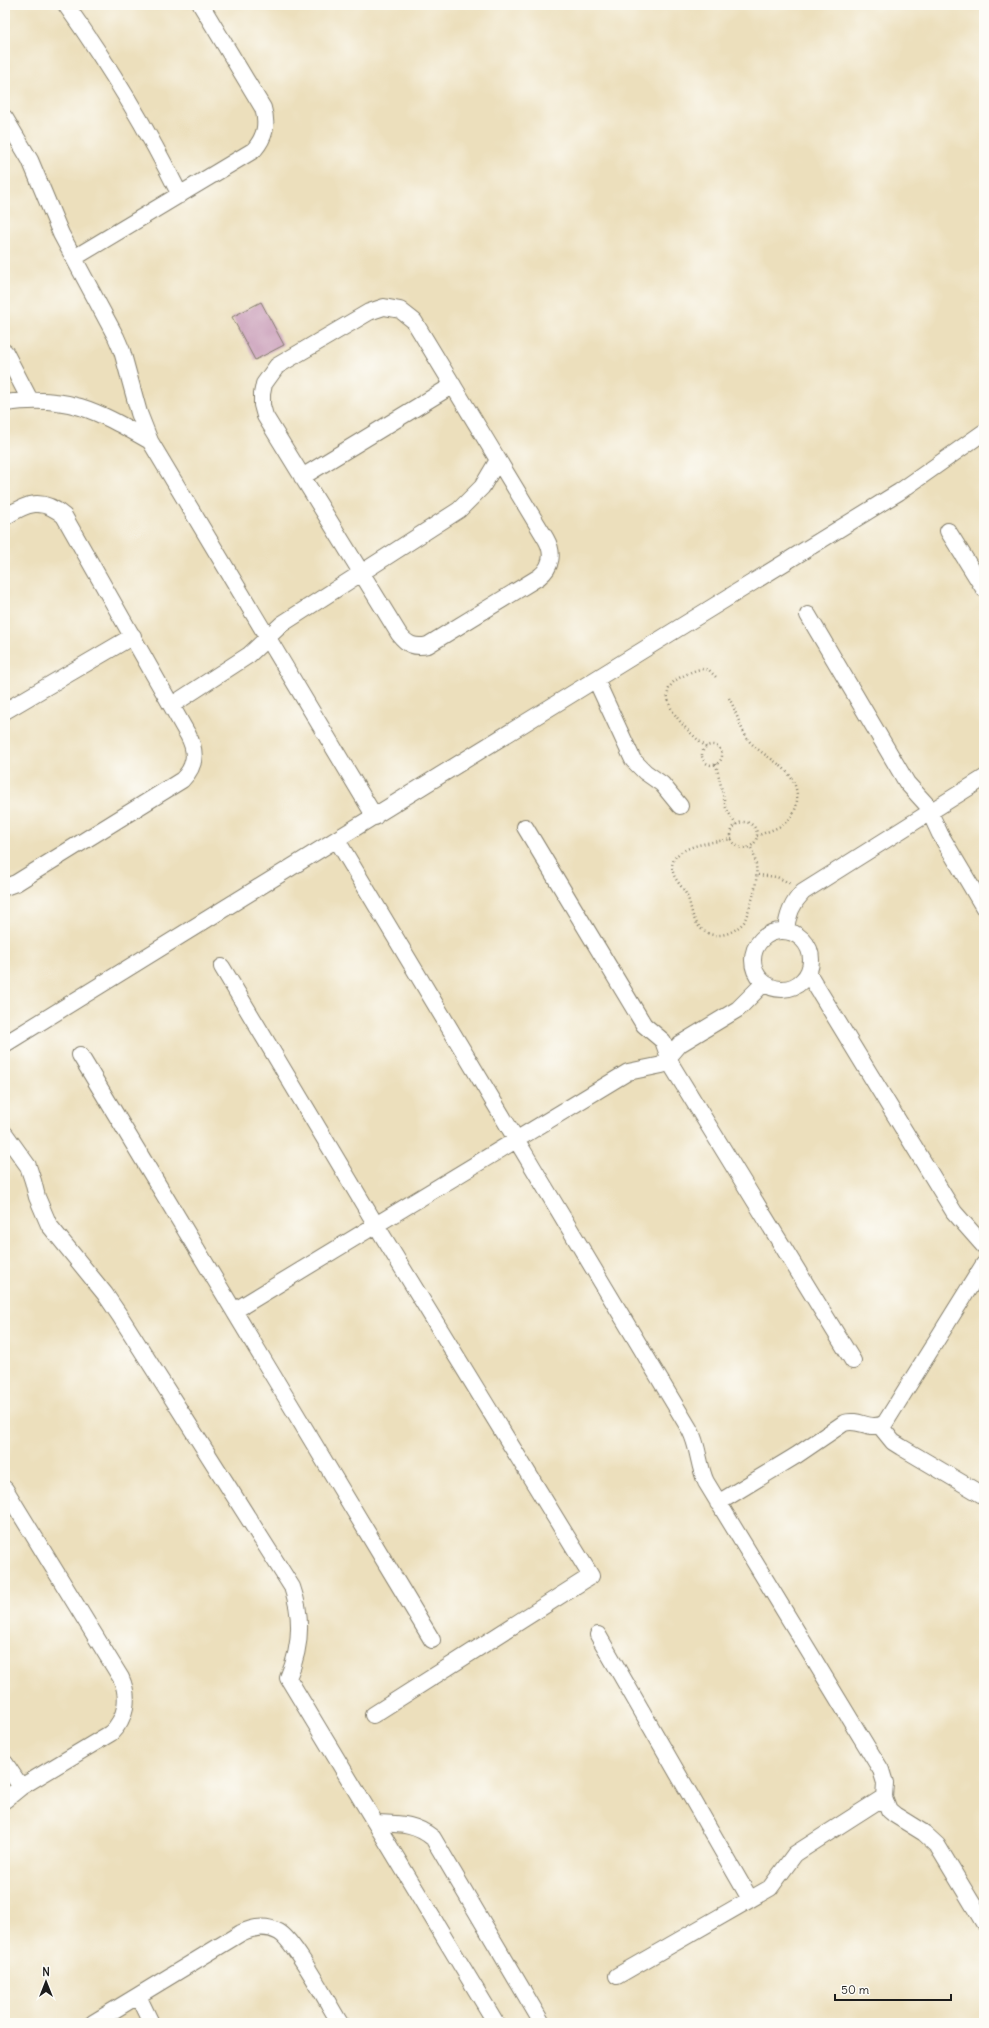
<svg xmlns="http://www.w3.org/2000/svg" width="989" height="2028" viewBox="0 0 989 2028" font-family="Delius,sans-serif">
	<rect width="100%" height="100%" fill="#fdfcf7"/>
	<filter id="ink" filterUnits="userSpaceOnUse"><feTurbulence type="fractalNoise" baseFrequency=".025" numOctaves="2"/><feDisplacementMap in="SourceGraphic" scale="8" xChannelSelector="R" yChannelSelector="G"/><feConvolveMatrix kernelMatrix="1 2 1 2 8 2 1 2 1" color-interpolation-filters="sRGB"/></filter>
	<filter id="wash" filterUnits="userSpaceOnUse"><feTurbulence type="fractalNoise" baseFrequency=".012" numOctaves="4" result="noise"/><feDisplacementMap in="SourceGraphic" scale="16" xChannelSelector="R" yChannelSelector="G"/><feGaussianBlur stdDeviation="0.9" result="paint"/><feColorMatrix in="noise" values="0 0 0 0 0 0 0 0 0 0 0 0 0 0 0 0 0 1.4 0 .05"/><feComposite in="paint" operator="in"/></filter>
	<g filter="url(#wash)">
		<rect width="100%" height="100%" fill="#ecdfbc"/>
		<g id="blocks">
			<path fill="#c89bb7" d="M 261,302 L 284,345 L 255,360 L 232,317 Z"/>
		</g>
	</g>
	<g filter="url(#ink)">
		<use href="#blocks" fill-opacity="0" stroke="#847e6c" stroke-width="1"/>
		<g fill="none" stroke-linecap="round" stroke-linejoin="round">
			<g stroke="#847e6c" stroke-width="18">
				<path id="minor" d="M 66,5 C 110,67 146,126 180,195
					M 5,118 L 30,160 L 61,234 L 116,337 L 122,351 L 139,413 L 150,441 L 375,817
					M 74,258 L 254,150 C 265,137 268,125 263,108 L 201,5
					M 384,307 L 400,310 L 414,321 L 546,539 C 554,553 552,567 539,577 L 428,645 C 415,648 407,645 399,634 L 265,416 L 262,405 L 262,394 L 264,384 L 277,366 L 369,312 Z
					M 5,352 L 30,400
					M 5,403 C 69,394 97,411 150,441
					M 302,477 L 453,385
					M 5,517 C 27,503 42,497 64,516 L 188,735 C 197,752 196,766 182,780 L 16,883 L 5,887
					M 948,531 L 984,589
					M 808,615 L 907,783 L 926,804 L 940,834 L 984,908
					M 596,680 L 633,760 L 645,772 L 662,784 L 680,806
					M 172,705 L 249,655 L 282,624 L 459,510 L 482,487 L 498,460
					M 5,711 L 133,636
					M 525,827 L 644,1025 L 663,1041 L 672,1066 L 853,1361
					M 337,840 L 690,1430 C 699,1447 698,1465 706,1482 L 881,1770 L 885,1783 L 884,1797 L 889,1810 L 895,1815 L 924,1833 L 937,1845 L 984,1923
					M753 960a29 29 0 1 1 58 0a29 29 0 1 1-58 0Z
					M 786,931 C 787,915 792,903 803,892 L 984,778
					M 222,967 L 376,1225 L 591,1576 L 373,1715
					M 808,973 L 954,1212 L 984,1246
					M 5,1044 L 899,492 L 984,432
					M 80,1055 L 432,1640
					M 5,1134 L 28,1166 L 33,1181 L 37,1197 L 49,1225 L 105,1294 L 120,1316 L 292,1587 C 303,1618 301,1648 288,1678 L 496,2023
					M 234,1311 L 628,1072 L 662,1065 L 680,1044 L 738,1009 L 764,983
					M 880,1426 L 893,1442 L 901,1447 L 984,1496
					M 5,1489 L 121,1678 C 130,1698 126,1718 111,1733 L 21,1787 L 5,1800
					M 718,1503 L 797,1455 L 844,1423 C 860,1418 870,1432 885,1423 L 984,1264
					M 598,1635 L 750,1899
					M 5,1763 L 21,1787
					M 376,1823 C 398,1824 415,1823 433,1838 L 542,2023
					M 617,1976 L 770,1888 L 795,1854 L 884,1797
					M 138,1996 L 151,2023
					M 93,2023 L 241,1933 C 253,1927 266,1925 279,1932 C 295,1941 328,2004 340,2023"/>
			</g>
			<path stroke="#847e6c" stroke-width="2.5" stroke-dasharray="1 3" stroke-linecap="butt" d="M 729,698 C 737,712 740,730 750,742 C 761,754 776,760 786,771 C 800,785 802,810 785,823 C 777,829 766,832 757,836
				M702 755a10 10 0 1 1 20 0a10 10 0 1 1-20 0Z
				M 706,747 C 690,733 644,694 683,676 C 691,672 700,667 709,670 L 717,678
				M 716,764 L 726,808 L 736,825
				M731 835a13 13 0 1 1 26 0a13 13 0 1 1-26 0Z
				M 732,839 C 716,842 665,845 673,872 C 675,881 684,888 687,896 C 691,904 691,914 696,922 C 707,942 731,937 744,922 C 754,898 763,870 750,846
				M 758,875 L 777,877 L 791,884"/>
			<use href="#minor" stroke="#fff" stroke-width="16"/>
		</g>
	</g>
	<rect width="989" height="2028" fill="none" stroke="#fdfcf7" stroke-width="20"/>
	<g transform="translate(46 1982)" stroke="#fdfcf7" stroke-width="3" paint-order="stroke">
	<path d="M0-3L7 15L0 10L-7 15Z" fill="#1c1c1c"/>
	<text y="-6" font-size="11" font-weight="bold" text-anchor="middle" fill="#1c1c1c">N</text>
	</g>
	<path d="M835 1994v6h116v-6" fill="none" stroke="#1c1c1c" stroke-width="2"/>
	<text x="841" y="1994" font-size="12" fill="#1c1c1c" stroke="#fdfcf7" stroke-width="3" paint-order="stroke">50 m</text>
</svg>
